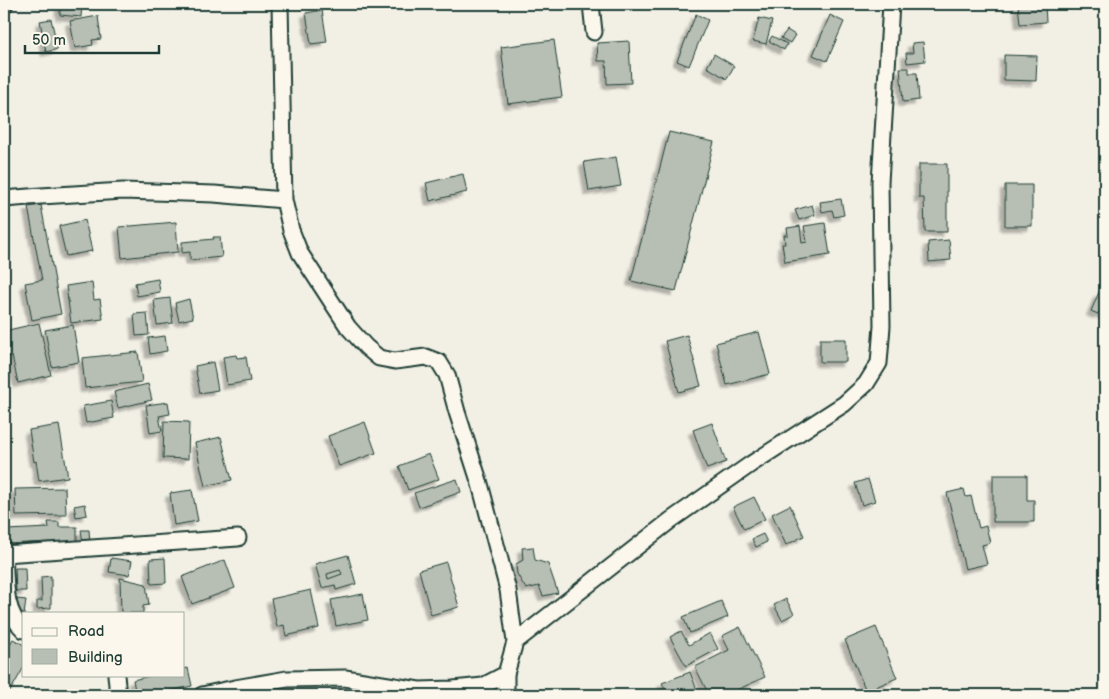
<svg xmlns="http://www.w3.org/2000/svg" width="1109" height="699" viewBox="0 0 1109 699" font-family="'Balsamiq Sans',sans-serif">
	<defs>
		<filter id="shadow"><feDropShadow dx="-4.5" dy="4.5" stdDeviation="1" flood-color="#0004"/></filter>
	</defs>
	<rect width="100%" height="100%" fill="#f2f0e5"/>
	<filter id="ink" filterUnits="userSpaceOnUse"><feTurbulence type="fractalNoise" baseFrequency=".02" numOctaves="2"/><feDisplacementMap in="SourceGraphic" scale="10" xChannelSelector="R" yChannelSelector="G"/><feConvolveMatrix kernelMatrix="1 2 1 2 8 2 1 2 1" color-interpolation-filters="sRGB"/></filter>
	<g filter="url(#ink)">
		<path fill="#b7beb3" stroke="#1f3d34" filter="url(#shadow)" d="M 60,4 L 82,4 L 81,17 L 60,15 Z
			M 1018,4 L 1045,4 L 1046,22 L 1020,24 Z
			M 322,10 L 327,42 L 311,44 L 306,13 Z
			M 696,14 L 708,20 L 689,66 L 677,61 Z
			M 830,15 L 844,22 L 827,61 L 813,55 Z
			M 98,16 L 101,39 L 92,40 L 93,45 L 75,48 L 70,21 Z
			M 759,18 L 772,21 L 766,44 L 753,41 Z
			M 51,19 L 58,49 L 46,52 L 40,21 Z
			M 787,30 L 795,35 L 790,43 L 781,38 Z
			M 772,36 L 787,44 L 784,50 L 769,41 Z
			M 554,40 L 562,97 L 508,104 L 501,47 Z
			M 629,41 L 631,83 L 607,84 L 606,61 L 598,61 L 597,43 Z
			M 923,42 L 925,61 L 907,63 L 906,53 L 913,53 L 912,43 Z
			M 714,54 L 734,66 L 727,79 L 707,67 Z
			M 1004,55 L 1037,56 L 1036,81 L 1004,80 Z
			M 900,68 L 909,68 L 909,73 L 917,73 L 919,100 L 903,102 Z
			M 669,132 L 714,142 L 676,291 L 631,281 Z
			M 616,157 L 621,186 L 589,191 L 584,162 Z
			M 919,164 L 947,164 L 947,232 L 925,232 L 924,198 L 919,198 Z
			M 463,174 L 467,192 L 430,201 L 426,183 Z
			M 1005,185 L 1032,185 L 1032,226 L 1005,226 Z
			M 841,199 L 844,215 L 834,217 L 832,210 L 822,212 L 820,202 Z
			M 41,205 L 61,314 L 32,320 L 25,283 L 42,280 L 28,207 Z
			M 812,205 L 815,215 L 799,220 L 795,210 Z
			M 85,220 L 92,251 L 66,256 L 59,226 Z
			M 176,222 L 178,252 L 122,258 L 119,227 Z
			M 825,223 L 830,255 L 785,262 L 782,244 L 785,244 L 784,235 L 788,235 L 787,228 L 800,226 L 802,243 L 807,242 L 804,226 Z
			M 213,237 L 220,237 L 222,257 L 190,260 L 190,252 L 182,253 L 182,242 L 214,239 Z
			M 949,240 L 951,260 L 929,262 L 928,242 Z
			M 158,279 L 160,292 L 137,296 L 135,283 Z
			M 92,282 L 94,300 L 100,299 L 103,319 L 71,323 L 66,286 Z
			M 1099,292 L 1105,296 L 1105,315 L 1099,312 L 1098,314 L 1091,311 Z
			M 170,298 L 173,323 L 157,325 L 154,300 Z
			M 189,299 L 193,318 L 179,321 L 175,303 Z
			M 147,313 L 149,335 L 136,336 L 134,314 Z
			M 39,323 L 51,375 L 18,383 L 12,356 L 4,358 L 4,331 Z
			M 73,325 L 79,362 L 52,367 L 45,330 Z
			M 759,332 L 770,374 L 727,385 L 716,343 Z
			M 687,335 L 701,386 L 679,392 L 665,341 Z
			M 165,336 L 167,351 L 150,354 L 148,338 Z
			M 820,339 L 846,339 L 846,362 L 820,362 Z
			M 138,352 L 142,382 L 85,388 L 82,358 Z
			M 236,355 L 237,358 L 246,357 L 250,381 L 227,385 L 223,357 Z
			M 213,362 L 218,390 L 200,393 L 195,366 Z
			M 148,384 L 152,400 L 118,408 L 114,392 Z
			M 111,401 L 114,418 L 86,423 L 83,406 Z
			M 168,402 L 170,414 L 159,416 L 162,431 L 150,433 L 146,405 Z
			M 164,421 L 189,422 L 188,459 L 163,458 Z
			M 365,422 L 376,453 L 339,466 L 328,436 Z
			M 712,423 L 726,462 L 707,469 L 693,430 Z
			M 59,425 L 68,477 L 39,481 L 36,461 L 34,462 L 29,430 Z
			M 221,437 L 232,480 L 205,486 L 195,443 Z
			M 429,454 L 439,479 L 408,490 L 399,466 Z
			M 993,475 L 1027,475 L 1027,500 L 1034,500 L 1034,522 L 993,522 Z
			M 457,479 L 461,492 L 419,507 L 414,493 Z
			M 868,479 L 875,501 L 862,505 L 855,483 Z
			M 65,488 L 66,515 L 16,516 L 15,489 Z
			M 964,489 L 966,497 L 971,496 L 979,528 L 986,526 L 990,543 L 982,545 L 987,564 L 965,569 L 947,493 Z
			M 192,490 L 198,521 L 174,525 L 170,493 Z
			M 754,497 L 765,519 L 744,529 L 733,507 Z
			M 85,504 L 87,515 L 76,517 L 74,506 Z
			M 790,505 L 804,536 L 786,545 L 772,514 Z
			M 48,522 L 59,522 L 59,527 L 77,527 L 77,541 L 6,544 L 6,530 L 49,528 Z
			M 81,530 L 89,530 L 90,543 L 83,543 Z
			M 763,534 L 767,542 L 756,547 L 752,539 Z
			M 533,547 L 535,560 L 548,564 L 558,593 L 543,596 L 539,586 L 526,589 L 517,574 L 516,564 L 523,560 L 522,548 Z
			M 348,555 L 356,584 L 336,590 L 335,585 L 322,588 L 315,564 Z
			M 111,558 L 132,561 L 129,575 L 109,572 Z
			M 165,558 L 166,583 L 151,584 L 150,559 Z
			M 225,560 L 235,588 L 192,604 L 182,577 Z
			M 446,562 L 459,607 L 431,615 L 419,570 Z
			M 15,568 L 25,568 L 26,591 L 16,591 Z
			M 340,570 L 342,574 L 328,579 L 327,574 Z
			M 51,576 L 51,608 L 37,609 L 37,601 L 42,601 L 41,577 Z
			M 120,578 L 146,584 L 149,605 L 143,606 L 143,613 L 121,613 Z
			M 311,590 L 319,628 L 286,636 L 284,625 L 277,627 L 271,599 Z
			M 363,594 L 368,620 L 336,626 L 331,600 Z
			M 17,599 L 26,600 L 24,615 L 15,614 Z
			M 786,599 L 794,614 L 782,620 L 774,605 Z
			M 721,601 L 728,617 L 690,633 L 683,617 Z
			M 740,627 L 765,677 L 726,695 L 709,695 L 695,667 L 729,650 L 722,636 Z
			M 876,627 L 897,678 L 866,691 L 845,640 Z
			M 681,631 L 689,645 L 710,633 L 718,649 L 686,666 L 670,637 Z
			M 13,639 L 24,645 L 24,667 L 8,695 L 4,692 L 4,647 L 7,649 Z
			M 188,668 L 192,686 L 150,695 L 136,695 L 133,680 L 153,675 L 184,675 L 184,669 Z
			M 690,672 L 699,695 L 668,695 L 662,683 Z"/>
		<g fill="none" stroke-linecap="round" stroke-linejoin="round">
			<g stroke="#1f3d34" stroke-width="19">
				<path id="minor" d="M 280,4 L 284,200 L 291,230 L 300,253 L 348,327 L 366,347 L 379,358 L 395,361 L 426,357 L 439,362 L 447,375 L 457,412 L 480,484 L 508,590 L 515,642
					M 591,4 L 594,32
					M 4,5 L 5,4
					M 4,199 L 41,196 L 123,191 L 214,194 L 284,200
					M 4,550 C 6,576 2,611 24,630
					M 4,554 L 238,538
					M 116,675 L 118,695
					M 202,695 L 235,688 L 287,679 L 345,678 L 419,690 L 453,689 L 483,686 L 506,674
					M 506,695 L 506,674 L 515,642 L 671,520 L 751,464 L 844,404 L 866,384 L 879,363 L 882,326 L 880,182 L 891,4"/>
			</g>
			<use href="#minor" stroke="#fbf7ec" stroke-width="15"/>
		</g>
	</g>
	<rect width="1109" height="699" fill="none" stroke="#fbf7ec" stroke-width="20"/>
	<rect x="10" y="10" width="1089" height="679" fill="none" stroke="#1f3d34" stroke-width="2" filter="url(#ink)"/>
	<rect x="22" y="612" width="162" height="65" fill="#fbf7ec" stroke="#a3ada2"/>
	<rect x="32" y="628" width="25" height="8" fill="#fbf7ec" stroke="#a3ada2"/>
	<text x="68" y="636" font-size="15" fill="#1f3d34">Road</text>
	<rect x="32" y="649" width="25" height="15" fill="#b7beb3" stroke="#a3ada2"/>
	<text x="68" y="662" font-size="15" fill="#1f3d34">Building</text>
	<path d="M25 45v8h134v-8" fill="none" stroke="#1f3d34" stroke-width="2.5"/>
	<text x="32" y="45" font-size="15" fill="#1f3d34" stroke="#fbf7ec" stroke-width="4" paint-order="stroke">50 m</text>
</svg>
